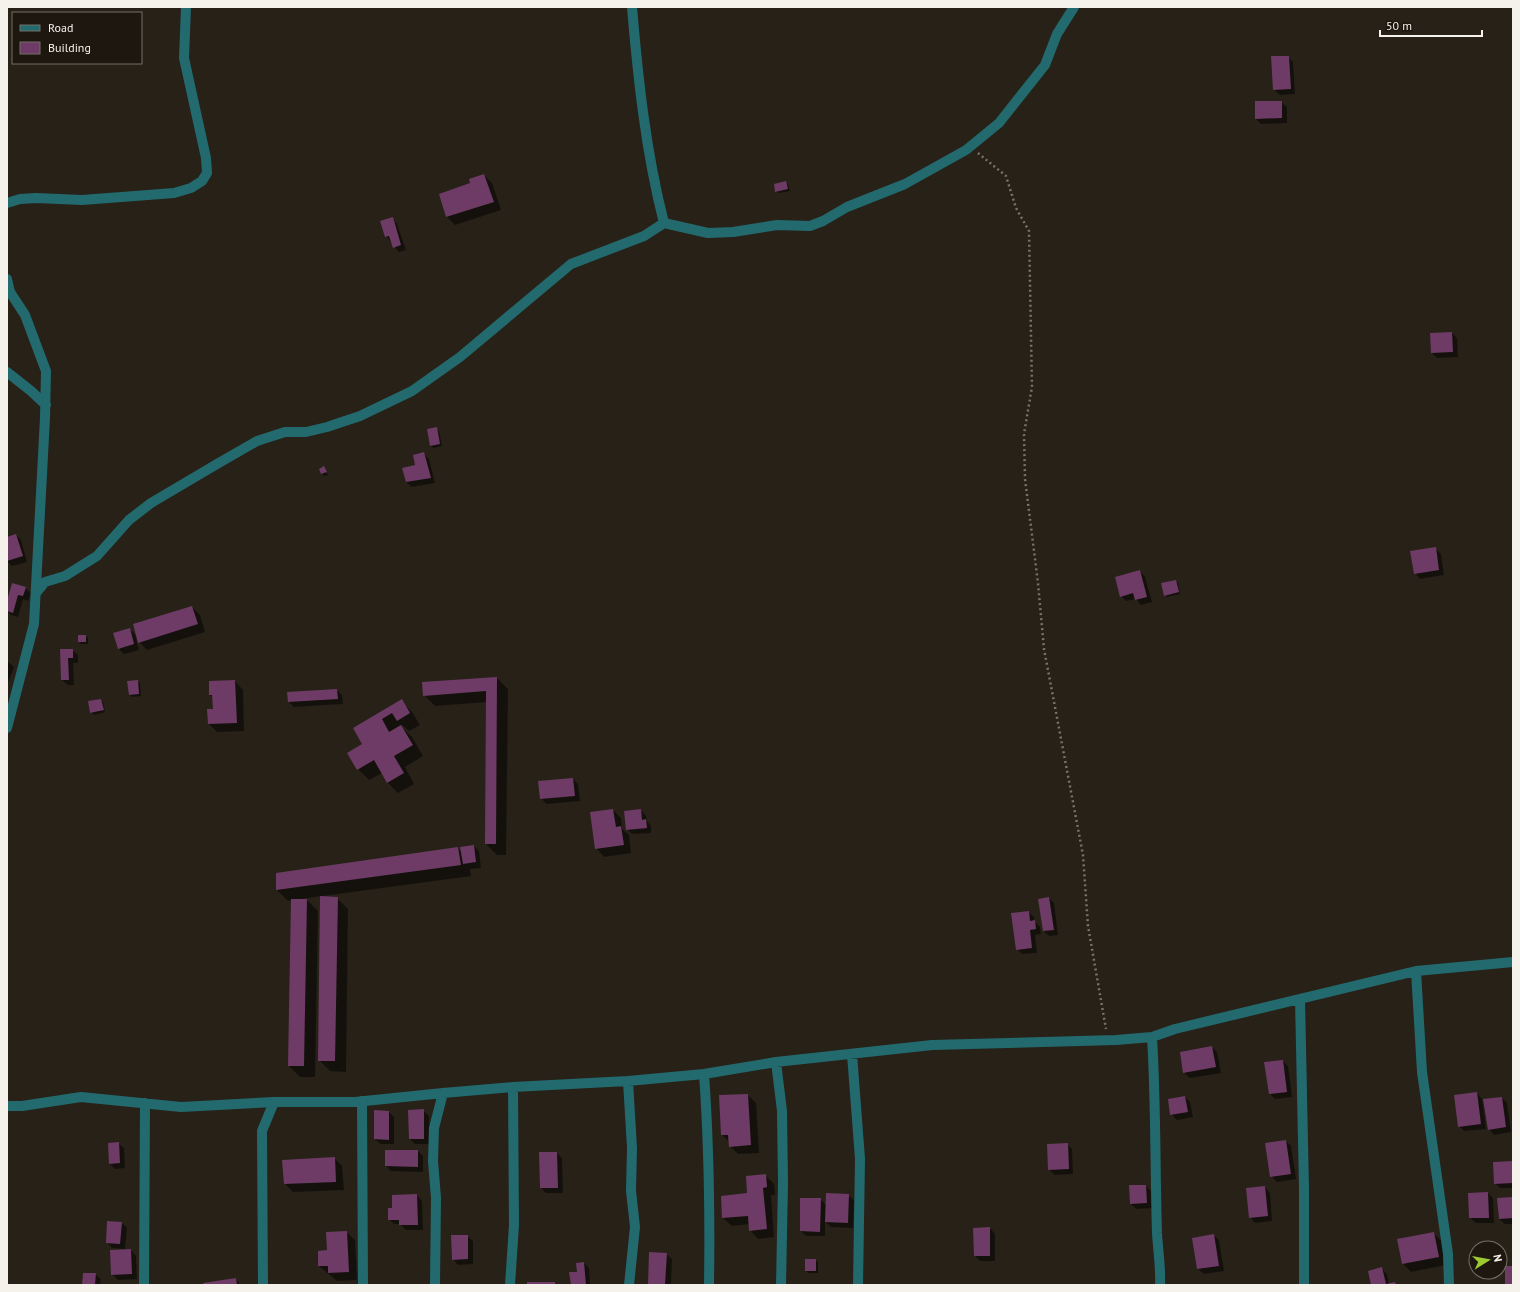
<svg xmlns="http://www.w3.org/2000/svg" width="1520" height="1292" viewBox="0 0 1520 1292" font-family="'PT Sans',sans-serif">
	<rect width="100%" height="100%" fill="#272118"/>
	<path fill="#0007" d="M 1288,57 L 1293,62 L 1295,94 L 1280,95 L 1274,90 Z
		M 1281,102 L 1287,107 L 1287,123 L 1261,124 L 1256,119 Z
		M 484,175 L 492,183 L 501,210 L 455,225 L 447,217 L 440,194 L 471,184 Z
		M 786,183 L 788,185 L 790,191 L 778,193 L 776,191 Z
		M 392,218 L 397,224 L 406,250 L 399,252 L 386,236 Z
		M 1452,333 L 1457,338 L 1458,357 L 1437,358 L 1432,353 Z
		M 436,428 L 439,431 L 442,446 L 433,448 L 431,446 Z
		M 424,454 L 429,459 L 435,483 L 412,487 L 406,482 Z
		M 324,468 L 328,475 L 324,476 L 320,469 Z
		M 16,535 L 21,540 L 27,562 L 12,566 L 7,561 L 7,538 Z
		M 1435,548 L 1441,554 L 1444,575 L 1420,579 L 1415,573 Z
		M 1140,571 L 1145,577 L 1152,602 L 1141,605 L 1136,599 L 1126,601 L 1121,596 Z
		M 1175,581 L 1178,583 L 1180,594 L 1167,597 L 1165,595 Z
		M 25,588 L 31,593 L 28,601 L 23,599 L 18,617 L 11,615 L 7,611 L 7,604 Z
		M 192,607 L 200,615 L 205,632 L 147,650 L 139,642 Z
		M 129,629 L 135,634 L 139,650 L 124,654 L 119,649 Z
		M 86,636 L 88,638 L 88,644 L 81,644 L 79,642 Z
		M 61,650 L 72,650 L 78,655 L 78,663 L 73,663 L 74,685 L 68,685 L 62,680 Z
		M 7,661 L 14,667 L 7,685 Z
		M 497,678 L 508,689 L 506,855 L 497,855 L 486,844 L 487,702 L 435,706 L 424,695 Z
		M 137,681 L 140,683 L 141,696 L 132,697 L 130,695 Z
		M 235,681 L 243,690 L 244,731 L 217,732 L 209,724 L 214,710 L 213,698 L 210,695 Z
		M 337,690 L 342,695 L 343,704 L 294,707 L 289,702 L 288,693 Z
		M 101,700 L 103,702 L 105,712 L 94,715 L 91,712 Z
		M 401,701 L 412,712 L 420,725 L 409,731 L 402,725 L 400,726 L 412,737 L 423,756 L 405,767 L 414,784 L 398,793 L 387,782 L 382,773 L 369,780 L 358,769 L 364,745 L 354,728 Z
		M 573,779 L 578,784 L 580,801 L 546,804 L 541,798 L 539,782 Z
		M 613,810 L 621,818 L 622,829 L 629,835 L 631,853 L 604,857 L 596,848 Z
		M 641,810 L 646,816 L 647,821 L 651,826 L 651,833 L 632,834 L 627,829 Z
		M 474,846 L 479,851 L 481,868 L 470,869 L 471,876 L 323,896 L 323,897 L 337,898 L 348,909 L 346,1072 L 330,1071 L 319,1060 L 321,896 L 301,899 L 302,900 L 307,900 L 318,911 L 315,1077 L 300,1077 L 289,1066 L 292,900 L 288,901 L 277,890 L 277,874 L 458,848 L 462,853 Z
		M 1049,898 L 1054,903 L 1058,935 L 1049,936 L 1044,931 Z
		M 1029,912 L 1034,917 L 1034,921 L 1040,927 L 1041,934 L 1035,935 L 1037,953 L 1022,954 L 1017,949 Z
		M 1212,1047 L 1217,1052 L 1221,1073 L 1190,1078 L 1184,1073 L 1181,1053 Z
		M 1283,1061 L 1288,1066 L 1292,1097 L 1275,1099 L 1270,1094 Z
		M 1477,1093 L 1482,1099 L 1486,1129 L 1464,1131 L 1459,1126 Z
		M 748,1095 L 756,1103 L 759,1153 L 738,1154 L 730,1146 L 730,1142 L 722,1135 Z
		M 1185,1097 L 1190,1102 L 1193,1117 L 1177,1120 L 1171,1114 Z
		M 1502,1098 L 1507,1103 L 1511,1132 L 1494,1135 L 1489,1129 Z
		M 423,1110 L 429,1116 L 429,1144 L 415,1144 L 410,1139 Z
		M 389,1112 L 394,1117 L 394,1144 L 380,1144 L 375,1139 Z
		M 1286,1141 L 1291,1146 L 1296,1179 L 1277,1182 L 1271,1176 Z
		M 118,1143 L 124,1148 L 125,1168 L 115,1169 L 110,1164 Z
		M 1067,1144 L 1072,1149 L 1073,1174 L 1055,1175 L 1049,1170 Z
		M 386,1151 L 418,1151 L 423,1156 L 423,1172 L 391,1171 L 386,1166 Z
		M 557,1153 L 562,1158 L 563,1193 L 546,1193 L 541,1188 Z
		M 334,1158 L 342,1166 L 344,1190 L 293,1192 L 285,1184 Z
		M 1513,1162 L 1513,1188 L 1500,1188 L 1495,1183 Z
		M 766,1176 L 774,1184 L 775,1195 L 771,1195 L 774,1237 L 758,1239 L 750,1230 L 750,1224 L 732,1226 L 723,1218 Z
		M 1146,1186 L 1151,1191 L 1152,1208 L 1136,1209 L 1131,1204 Z
		M 1265,1187 L 1270,1193 L 1272,1221 L 1255,1223 L 1250,1217 Z
		M 1488,1193 L 1493,1198 L 1494,1223 L 1476,1223 L 1470,1218 L 1470,1194 Z
		M 417,1195 L 422,1201 L 423,1230 L 406,1230 L 400,1224 L 394,1224 L 389,1219 L 393,1209 Z
		M 848,1195 L 854,1200 L 853,1228 L 831,1227 L 825,1221 L 825,1236 L 806,1236 L 801,1231 L 820,1199 L 827,1206 Z
		M 1513,1198 L 1513,1224 L 1505,1224 L 1499,1219 L 1498,1199 Z
		M 122,1223 L 127,1228 L 125,1249 L 112,1248 L 107,1242 Z
		M 990,1228 L 995,1234 L 995,1261 L 980,1261 L 975,1256 Z
		M 346,1232 L 355,1240 L 357,1280 L 337,1281 L 319,1266 L 319,1252 L 328,1251 Z
		M 1433,1233 L 1442,1241 L 1446,1265 L 1411,1272 L 1403,1264 Z
		M 1213,1235 L 1219,1240 L 1224,1271 L 1204,1274 L 1198,1269 L 1193,1238 Z
		M 467,1236 L 473,1241 L 473,1264 L 458,1265 L 453,1259 Z
		M 131,1250 L 136,1256 L 137,1279 L 118,1280 L 112,1274 Z
		M 666,1254 L 672,1259 L 671,1285 L 649,1285 Z
		M 816,1260 L 818,1262 L 818,1273 L 808,1273 L 806,1271 Z
		M 584,1263 L 589,1268 L 590,1285 L 572,1285 Z
		M 1381,1268 L 1387,1274 L 1389,1284 L 1394,1283 L 1397,1285 L 1372,1285 Z
		M 95,1274 L 101,1279 L 100,1285 L 83,1285 Z
		M 236,1279 L 241,1285 L 205,1285 Z"/>
	<path fill="#6e3b66" d="M 1271,56 L 1289,56 L 1291,89 L 1273,90 Z
		M 1255,101 L 1282,101 L 1282,118 L 1255,119 Z
		M 484,174 L 494,202 L 446,217 L 439,194 L 470,183 L 469,179 Z
		M 786,181 L 788,189 L 775,192 L 774,184 Z
		M 393,217 L 401,245 L 393,248 L 389,236 L 385,237 L 380,221 Z
		M 1452,332 L 1453,352 L 1431,353 L 1430,333 Z
		M 437,427 L 440,444 L 430,446 L 427,429 Z
		M 424,452 L 431,478 L 406,482 L 402,468 L 415,465 L 413,455 Z
		M 324,466 L 327,472 L 321,474 L 319,469 Z
		M 16,534 L 23,556 L 7,561 L 7,537 Z
		M 1436,547 L 1439,570 L 1414,574 L 1410,551 Z
		M 1140,570 L 1147,597 L 1135,600 L 1133,593 L 1120,597 L 1115,577 Z
		M 1176,580 L 1179,592 L 1164,596 L 1161,583 Z
		M 12,583 L 26,587 L 23,596 L 18,595 L 13,613 L 7,611 L 7,601 Z
		M 192,606 L 198,624 L 138,643 L 133,624 Z
		M 130,628 L 134,644 L 118,649 L 113,633 Z
		M 78,635 L 86,635 L 86,642 L 78,642 Z
		M 60,649 L 73,649 L 73,658 L 68,658 L 69,680 L 61,680 Z
		M 497,677 L 496,844 L 485,844 L 486,691 L 423,696 L 422,682 Z
		M 138,680 L 139,694 L 129,695 L 127,681 Z
		M 235,680 L 237,723 L 208,724 L 207,709 L 213,709 L 212,695 L 209,695 L 209,681 Z
		M 337,689 L 338,699 L 288,702 L 287,692 Z
		M 101,699 L 104,710 L 90,713 L 88,701 Z
		M 402,699 L 410,713 L 397,721 L 392,713 L 382,719 L 389,732 L 401,725 L 413,745 L 394,756 L 404,773 L 387,783 L 374,760 L 357,770 L 347,753 L 362,744 L 353,728 Z
		M 573,778 L 575,796 L 540,799 L 538,781 Z
		M 613,809 L 616,827 L 621,826 L 624,845 L 595,849 L 590,812 Z
		M 641,809 L 642,820 L 646,819 L 647,828 L 626,830 L 624,811 Z
		M 474,845 L 476,862 L 463,864 L 460,847 Z
		M 458,847 L 461,865 L 276,890 L 276,873 Z
		M 320,896 L 338,897 L 335,1061 L 318,1061 Z
		M 1049,897 L 1054,930 L 1043,931 L 1038,899 Z
		M 291,899 L 307,899 L 304,1066 L 288,1066 Z
		M 1029,911 L 1030,921 L 1035,920 L 1036,929 L 1030,930 L 1032,948 L 1016,950 L 1011,913 Z
		M 1212,1046 L 1216,1067 L 1183,1073 L 1180,1052 Z
		M 1283,1060 L 1287,1092 L 1269,1094 L 1264,1062 Z
		M 1477,1092 L 1481,1124 L 1458,1127 L 1454,1095 Z
		M 748,1094 L 751,1145 L 729,1147 L 728,1135 L 721,1135 L 719,1095 Z
		M 1185,1096 L 1188,1112 L 1170,1115 L 1168,1099 Z
		M 1502,1097 L 1506,1127 L 1488,1130 L 1483,1099 Z
		M 424,1109 L 424,1139 L 409,1139 L 408,1110 Z
		M 374,1110 L 389,1111 L 389,1140 L 374,1139 Z
		M 1286,1140 L 1291,1174 L 1270,1177 L 1265,1143 Z
		M 119,1142 L 120,1163 L 109,1164 L 108,1143 Z
		M 1068,1143 L 1069,1169 L 1048,1170 L 1047,1144 Z
		M 385,1150 L 418,1150 L 418,1167 L 385,1166 Z
		M 539,1152 L 557,1152 L 558,1188 L 540,1188 Z
		M 335,1157 L 336,1182 L 284,1184 L 282,1160 Z
		M 1513,1161 L 1513,1183 L 1494,1184 L 1493,1162 Z
		M 766,1174 L 767,1187 L 763,1188 L 767,1229 L 749,1231 L 748,1216 L 722,1218 L 721,1196 L 747,1193 L 746,1176 Z
		M 1129,1185 L 1146,1185 L 1147,1203 L 1130,1204 Z
		M 1265,1186 L 1268,1216 L 1249,1218 L 1246,1188 Z
		M 1488,1192 L 1489,1218 L 1469,1218 L 1468,1193 Z
		M 826,1193 L 849,1194 L 848,1223 L 825,1222 Z
		M 417,1194 L 418,1225 L 399,1225 L 399,1220 L 388,1220 L 388,1208 L 392,1208 L 392,1195 Z
		M 1513,1197 L 1513,1218 L 1499,1219 L 1497,1198 Z
		M 800,1198 L 821,1198 L 820,1232 L 800,1231 Z
		M 107,1221 L 122,1222 L 120,1244 L 106,1243 Z
		M 990,1227 L 990,1256 L 974,1256 L 973,1228 Z
		M 347,1231 L 349,1272 L 328,1273 L 328,1266 L 318,1266 L 318,1251 L 327,1250 L 326,1232 Z
		M 1434,1232 L 1439,1257 L 1402,1264 L 1397,1239 Z
		M 1214,1234 L 1219,1266 L 1197,1269 L 1192,1238 Z
		M 451,1235 L 468,1235 L 468,1259 L 452,1260 Z
		M 131,1249 L 132,1274 L 111,1275 L 110,1250 Z
		M 649,1252 L 667,1253 L 665,1285 L 648,1285 Z
		M 805,1259 L 816,1259 L 816,1271 L 805,1271 Z
		M 584,1262 L 586,1285 L 571,1285 L 569,1272 L 577,1272 L 576,1263 Z
		M 1505,1266 L 1513,1266 L 1513,1285 L 1505,1285 Z
		M 1382,1267 L 1386,1284 L 1395,1282 L 1396,1285 L 1371,1285 L 1368,1271 Z
		M 83,1273 L 96,1273 L 95,1285 L 82,1285 Z
		M 236,1278 L 237,1285 L 204,1285 L 203,1283 Z
		M 527,1282 L 555,1282 L 555,1285 L 527,1285 Z"/>
	<g fill="none" stroke-linecap="round" stroke-linejoin="round">
		<path stroke="#78736b" stroke-width="2.5" stroke-dasharray="2 3" stroke-linecap="butt" d="M 978,153 L 1006,176 L 1016,208 L 1029,231 L 1032,387 L 1024,434 L 1025,479 L 1038,583 L 1044,649 L 1083,855 L 1088,926 L 1106,1029"/>
		<path stroke="#236a6f" stroke-width="10" d="M 632,7 C 638,79 646,153 664,223
			M 7,203 L 20,199 L 36,198 L 82,200 L 174,193 L 191,188 L 202,181 L 207,173 L 206,158 L 184,58 L 186,7
			M 7,279 L 10,292 L 25,315 L 46,371 L 45,418 L 34,624 L 7,728
			M 7,372 L 31,391 L 46,405
			M 36,593 L 45,582 L 65,576 L 97,556 L 129,520 L 151,503 L 217,464 L 257,441 L 285,432 L 306,432 L 327,427 L 360,416 L 412,391 L 460,357 L 571,264 L 644,236 L 664,223 L 708,233 L 733,232 L 777,225 L 810,226 L 823,221 L 847,207 L 905,184 L 966,150 L 999,123 L 1045,65 L 1057,34 L 1074,7
			M 1416,971 L 1422,1072 L 1448,1254 L 1449,1285
			M 1300,999 L 1304,1188 L 1304,1285
			M 1152,1037 C 1156,1102 1155,1168 1157,1233 C 1158,1251 1161,1268 1160,1285
			M 852,1054 L 860,1159 L 858,1285
			M 776,1062 L 782,1111 L 783,1183 L 781,1285
			M 704,1074 C 709,1144 710,1215 709,1285
			M 628,1081 L 632,1148 L 631,1191 L 635,1227 L 629,1285
			M 362,1101 L 363,1285
			M 7,1106 L 22,1106 L 81,1097 L 181,1107 L 274,1102 L 355,1102 L 443,1093 L 513,1087 L 628,1081 L 704,1074 L 776,1062 L 932,1045 L 1116,1040 L 1152,1037 L 1175,1029 L 1416,971 L 1513,962
			M 144,1285 L 145,1103
			M 263,1285 L 262,1131 L 274,1102
			M 435,1285 L 436,1198 L 433,1161 L 434,1128 L 443,1093
			M 510,1285 L 514,1225 L 513,1087"/>
	</g>
	<rect width="1520" height="1292" fill="none" stroke="#f5f1eb" stroke-width="16"/>
	<rect x="12" y="12" width="130" height="52" fill="#1d170f" stroke="#736e67"/>
	<rect x="20" y="25" width="20" height="6" fill="#236a6f" stroke="#736e67"/>
	<text x="48" y="32" font-size="12" fill="#f5f1eb">Road</text>
	<rect x="20" y="42" width="20" height="12" fill="#6e3b66" stroke="#736e67"/>
	<text x="48" y="52" font-size="12" fill="#f5f1eb">Building</text>
	<g transform="translate(1488 1260) rotate(79)"><circle r="19" fill="#1d170f" stroke="#736e67"/>
	<path d="M0-3L7 15L0 10L-7 15Z" fill="#9dca30"/>
	<text y="-6" font-size="11" font-weight="bold" text-anchor="middle" fill="#f5f1eb">N</text>
	</g>
	<path d="M1380 30v6h102v-6" fill="none" stroke="#f5f1eb" stroke-width="2"/>
	<text x="1386" y="30" font-size="12" fill="#f5f1eb" stroke="#1d170f" stroke-width="3" paint-order="stroke">50 m</text>
</svg>
